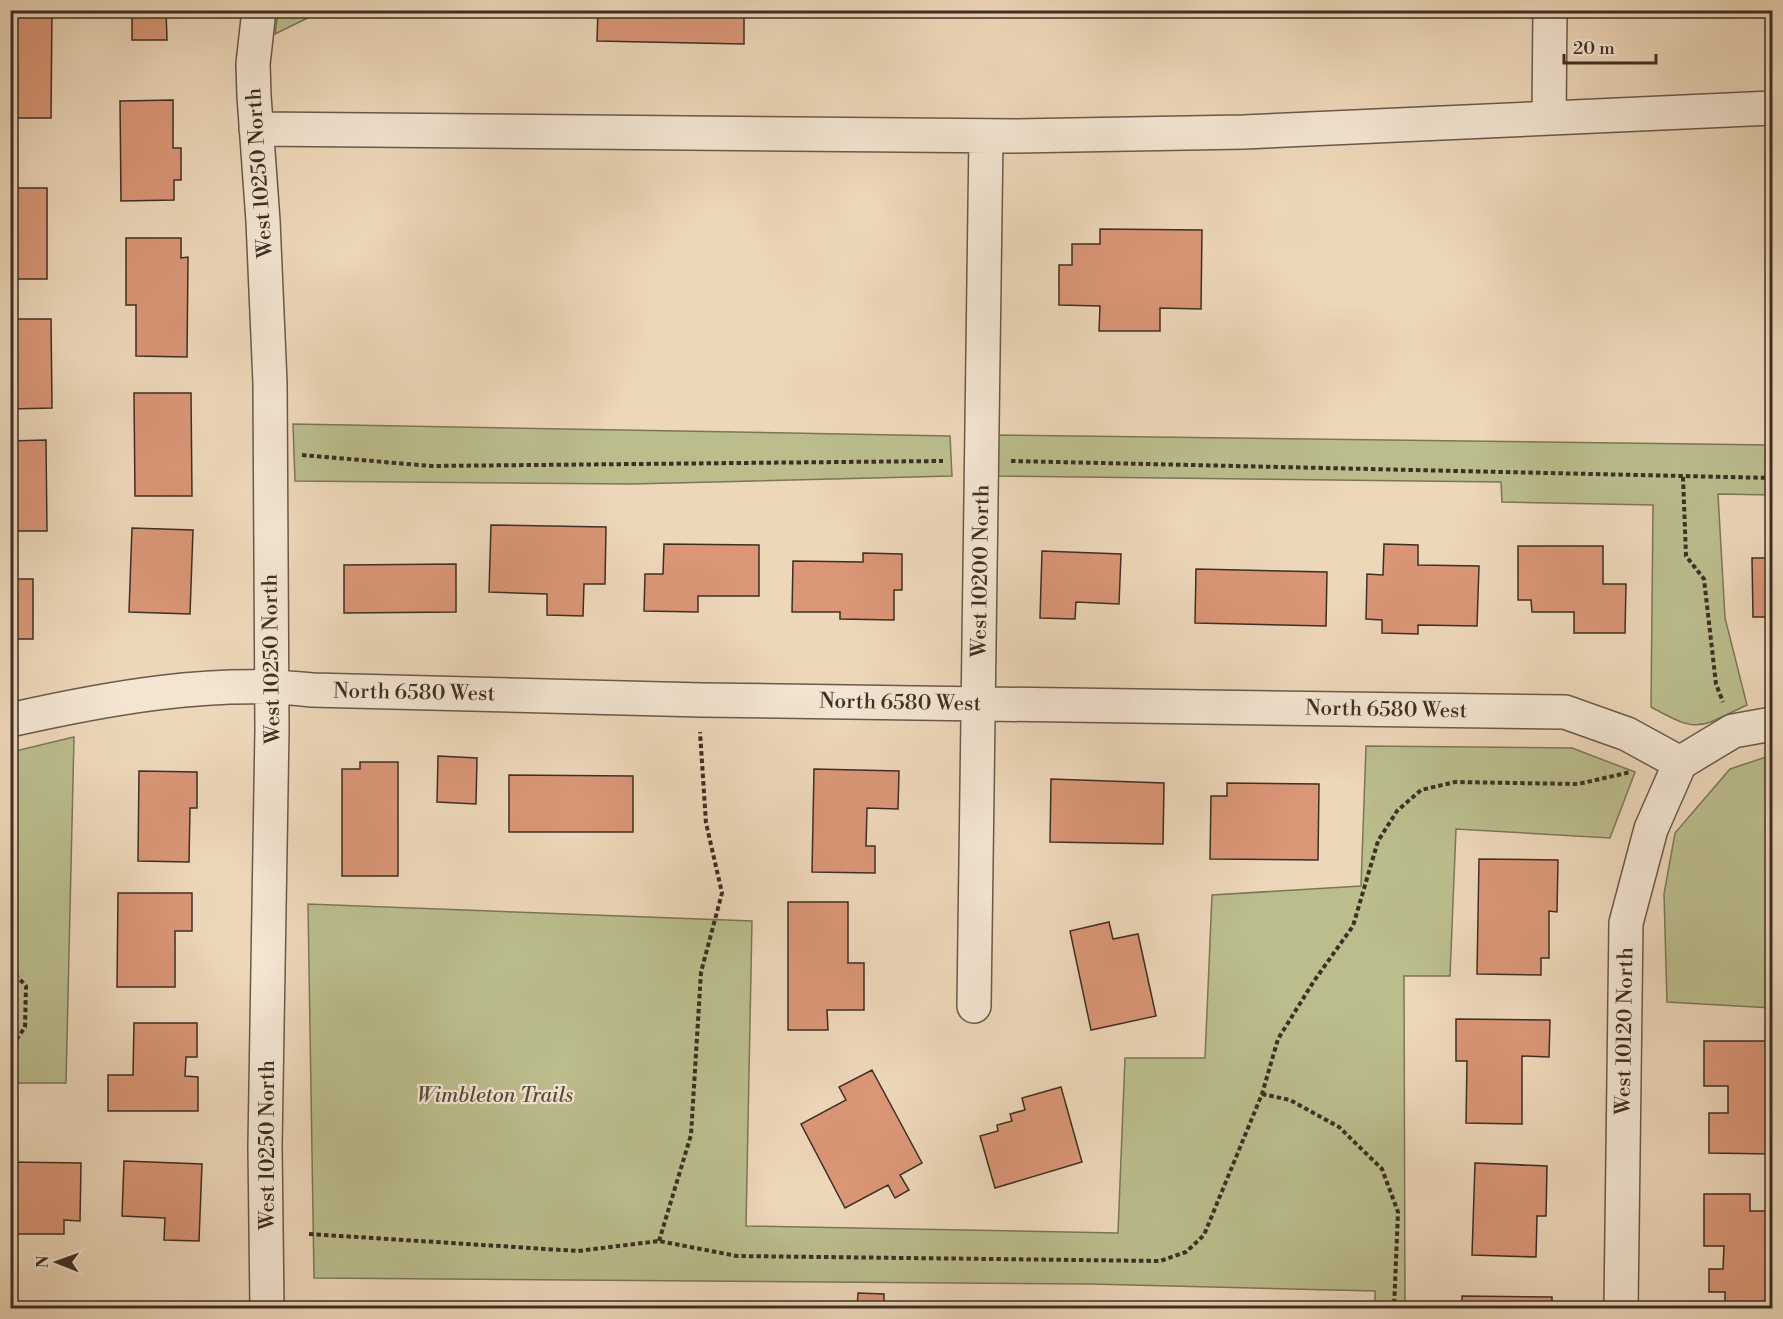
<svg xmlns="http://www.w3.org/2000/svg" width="1783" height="1319" viewBox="0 0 1783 1319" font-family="'Libre Bodoni',serif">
	<rect width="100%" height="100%" fill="#edd7b9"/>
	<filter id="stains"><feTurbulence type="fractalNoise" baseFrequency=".00333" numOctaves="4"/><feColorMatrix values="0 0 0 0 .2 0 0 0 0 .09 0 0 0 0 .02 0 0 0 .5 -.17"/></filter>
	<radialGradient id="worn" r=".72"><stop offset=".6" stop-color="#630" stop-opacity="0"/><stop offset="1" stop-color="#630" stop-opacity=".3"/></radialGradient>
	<path fill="#bbbd8d" stroke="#7c7659" stroke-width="1.5" d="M 278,11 L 278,10 L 322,11 L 275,34 Z
		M 293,424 L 950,436 L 952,476 L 632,484 L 295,481 Z
		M 990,435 L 1772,445 L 1772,495 L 1718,494 L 1725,618 L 1747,705 C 1698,728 1700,734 1651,707 L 1653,505 L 1502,502 L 1501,482 L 989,476 Z
		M 74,737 L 66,1083 L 11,1083 L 11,752 Z
		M 1366,746 L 1572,748 L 1635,772 L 1610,838 L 1456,829 L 1450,976 L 1404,976 L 1405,1308 L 1375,1308 L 1375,1291 L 1090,1284 L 314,1278 L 308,904 L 752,921 L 746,1226 L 1118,1233 L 1125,1058 L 1205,1058 L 1212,895 L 1361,886 Z
		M 1772,755 L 1772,1008 L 1667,1002 L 1664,894 L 1675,833 L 1730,769 Z"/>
	<path fill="#da9677" stroke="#3e2f25" stroke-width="1.5" d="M 10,10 L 52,10 L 51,118 L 10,118 Z
		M 132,10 L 166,10 L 167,40 L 132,40 Z
		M 598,10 L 744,10 L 744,44 L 597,41 Z
		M 173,100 L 173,148 L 181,148 L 181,180 L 174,180 L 174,200 L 121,201 L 120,101 Z
		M 10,188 L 47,188 L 47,279 L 10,279 Z
		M 1100,229 L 1202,230 L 1201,309 L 1160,308 L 1160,331 L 1099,331 L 1100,306 L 1059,305 L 1059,265 L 1072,265 L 1072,244 L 1100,244 Z
		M 126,238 L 181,238 L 181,258 L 188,257 L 187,357 L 136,356 L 136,305 L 126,305 Z
		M 12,319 L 51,319 L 52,408 L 10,409 Z
		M 134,393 L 191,393 L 192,496 L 135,496 Z
		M 46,440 L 47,531 L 10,531 L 10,441 Z
		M 491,525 L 606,527 L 605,584 L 584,584 L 583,616 L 547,615 L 547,594 L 489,592 Z
		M 132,528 L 193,530 L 190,614 L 129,612 Z
		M 664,544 L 759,545 L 759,596 L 698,596 L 698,612 L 644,611 L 645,574 L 663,574 Z
		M 1384,544 L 1418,545 L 1418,565 L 1479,566 L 1477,626 L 1418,625 L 1418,634 L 1382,633 L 1382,620 L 1366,619 L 1367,574 L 1383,575 Z
		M 1518,546 L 1603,546 L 1603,584 L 1626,584 L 1625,633 L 1574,633 L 1574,612 L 1532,612 L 1531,600 L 1518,600 Z
		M 1042,551 L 1121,554 L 1119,604 L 1076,602 L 1075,619 L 1040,618 Z
		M 863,553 L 902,554 L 902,590 L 894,590 L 894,620 L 840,619 L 840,612 L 792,612 L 793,561 L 863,562 Z
		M 1752,558 L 1772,558 L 1772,617 L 1753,617 Z
		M 10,561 L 15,561 L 14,579 L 33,579 L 33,639 L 10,639 Z
		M 456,564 L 456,612 L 344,613 L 344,565 Z
		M 1196,569 L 1327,572 L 1326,626 L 1195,623 Z
		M 438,756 L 477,758 L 476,804 L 437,802 Z
		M 360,762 L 398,762 L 398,876 L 342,876 L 342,769 L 360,769 Z
		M 814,769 L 899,771 L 898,809 L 867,808 L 866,846 L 875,846 L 875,873 L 812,872 Z
		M 139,771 L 197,772 L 197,808 L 190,808 L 189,862 L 138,861 Z
		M 509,775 L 633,776 L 633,832 L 509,832 Z
		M 1051,779 L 1164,783 L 1163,844 L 1050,842 Z
		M 1227,783 L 1319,784 L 1318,860 L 1210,859 L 1211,796 L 1227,796 Z
		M 1479,859 L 1558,860 L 1557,912 L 1549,911 L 1549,958 L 1541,958 L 1541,975 L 1477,974 Z
		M 118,893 L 192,893 L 192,931 L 175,931 L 175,987 L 117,987 Z
		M 788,902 L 848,902 L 848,963 L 864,963 L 864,1010 L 827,1010 L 828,1030 L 788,1030 Z
		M 1109,922 L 1113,939 L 1138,934 L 1156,1016 L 1091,1030 L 1070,931 Z
		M 1456,1019 L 1550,1020 L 1549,1057 L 1522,1056 L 1522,1124 L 1466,1123 L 1467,1061 L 1456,1061 Z
		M 134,1023 L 197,1023 L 197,1057 L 186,1057 L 185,1076 L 198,1077 L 198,1111 L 108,1111 L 108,1075 L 133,1075 Z
		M 1704,1041 L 1772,1041 L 1772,1154 L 1709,1153 L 1709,1113 L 1728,1113 L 1728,1086 L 1704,1086 Z
		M 872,1070 L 922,1163 L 900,1175 L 909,1190 L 895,1198 L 888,1185 L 845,1208 L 801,1124 L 846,1100 L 839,1087 Z
		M 1061,1087 L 1082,1162 L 995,1188 L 980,1136 L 998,1131 L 997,1125 L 1012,1121 L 1010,1114 L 1025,1110 L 1022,1098 Z
		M 124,1161 L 202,1164 L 199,1241 L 164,1240 L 165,1218 L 122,1216 Z
		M 10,1162 L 81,1163 L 80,1221 L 64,1220 L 64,1234 L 10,1234 Z
		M 1475,1163 L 1547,1166 L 1546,1216 L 1537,1216 L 1536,1257 L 1472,1255 Z
		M 1704,1194 L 1750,1194 L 1750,1211 L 1772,1211 L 1772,1303 L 1725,1303 L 1725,1292 L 1709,1292 L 1709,1269 L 1723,1269 L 1724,1246 L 1704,1246 Z
		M 858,1293 L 884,1294 L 884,1308 L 857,1308 Z
		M 1462,1296 L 1552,1297 L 1552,1308 L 1462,1308 Z"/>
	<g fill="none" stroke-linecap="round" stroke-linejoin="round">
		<g stroke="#6a594a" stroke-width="36">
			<path id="minor" d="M 259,10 L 253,64 L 254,96 L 263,221 L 270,383 L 272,729 L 265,1146 L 267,1308
				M 1549,118 L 1550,10
				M 256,129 L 1015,136 L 1244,132 L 1772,108
				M 10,720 C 108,698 212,679 312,690 L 702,700 L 1565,712 L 1627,734 L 1680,763 L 1733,731 L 1772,724
				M 974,1006 L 986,136
				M 1621,1308 L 1626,923 L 1651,829 L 1680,763"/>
		</g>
		<path stroke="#3e2f25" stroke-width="4" stroke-dasharray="4.5 3" stroke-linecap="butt" d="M 302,455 L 431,466 L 943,461
			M 1011,461 L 1772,478
			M 1683,477 L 1686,556 L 1704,579 L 1716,684 L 1723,702
			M 10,969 L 26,986 L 25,1027 L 10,1049
			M 1262,1094 L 1290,1100 L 1339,1127 L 1382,1169 L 1398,1212 L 1394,1308
			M 309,1234 L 578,1251 L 659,1241 L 737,1256 L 1160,1261 L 1186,1252 L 1204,1235 L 1262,1094 L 1278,1039 L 1314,981 L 1353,926 L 1378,841 L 1397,811 L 1421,790 L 1455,782 L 1578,784 L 1631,772
			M 659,1241 L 691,1135 L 701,972 L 722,893 L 706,823 L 700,732"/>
		<use href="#minor" stroke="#f3e5d2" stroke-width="33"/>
	</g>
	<g text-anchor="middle" stroke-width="4.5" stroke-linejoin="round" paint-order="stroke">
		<g font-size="21" fill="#3e2f25" stroke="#f3e5d2">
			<text transform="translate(259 173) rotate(-94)" y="7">West 10250 North</text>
			<text transform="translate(980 571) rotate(-89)" y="7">West 10200 North</text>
			<text transform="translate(271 659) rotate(-91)" y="7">West 10250 North</text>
			<text transform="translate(414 692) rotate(1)" y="7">North 6580 West</text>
			<text transform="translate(900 702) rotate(1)" y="7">North 6580 West</text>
			<text transform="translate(1386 709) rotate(1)" y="7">North 6580 West</text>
			<text transform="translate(1624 1031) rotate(-89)" y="7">West 10120 North</text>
			<text transform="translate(267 1145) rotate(-90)" y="7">West 10250 North</text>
		</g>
		<g font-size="21" font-style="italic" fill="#574b3a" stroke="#f3e5d2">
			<text x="495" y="1102">Wimbleton Trails</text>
		</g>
	</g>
	<rect width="1783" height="1319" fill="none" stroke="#edd7b9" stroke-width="36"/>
	<rect x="12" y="12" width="1759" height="1295" fill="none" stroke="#3e2f25" stroke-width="3"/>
	<rect x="18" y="18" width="1747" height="1283" fill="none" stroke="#3e2f25" stroke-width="1.5"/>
	<g transform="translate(57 1262) rotate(271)" stroke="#f3e5d2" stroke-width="4.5" paint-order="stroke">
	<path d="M0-4.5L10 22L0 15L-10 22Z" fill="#3e2f25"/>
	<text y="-9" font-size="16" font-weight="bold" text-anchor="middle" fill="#3e2f25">N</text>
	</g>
	<path d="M1564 54v9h92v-9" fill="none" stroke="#3e2f25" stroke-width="3"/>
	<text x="1573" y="54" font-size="18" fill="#3e2f25" stroke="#f3e5d2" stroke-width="4.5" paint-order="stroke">20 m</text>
	<rect width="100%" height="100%" filter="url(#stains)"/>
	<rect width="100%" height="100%" fill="url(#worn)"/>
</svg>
